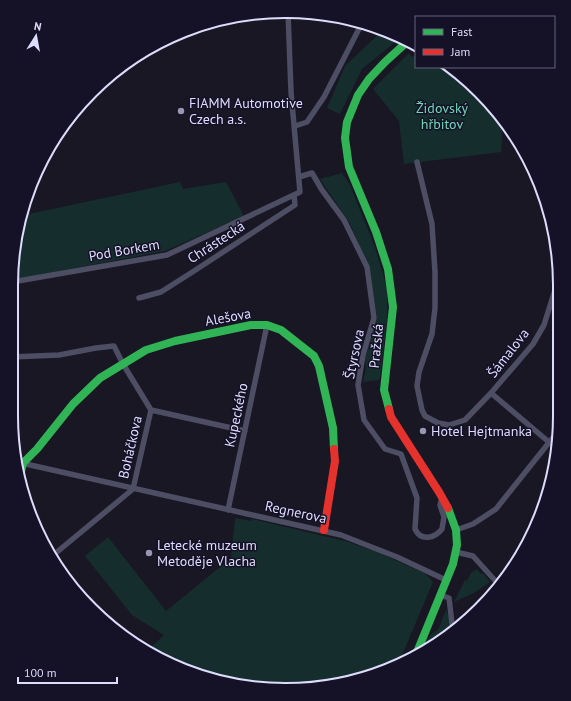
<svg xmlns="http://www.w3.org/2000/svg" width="571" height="701" viewBox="0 0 571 701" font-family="'PT Sans',sans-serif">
	<rect width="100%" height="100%" fill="#181723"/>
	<path fill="#162d2d" d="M 383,30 L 400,38 L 362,69 L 340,114 L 327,108 L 345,66 Z
		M 409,53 L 412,57 L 416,54 L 416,67 L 450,67 L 467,79 L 503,119 L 501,152 L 404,164 L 399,121 L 373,89 Z
		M 342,173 L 350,185 L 375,247 L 385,281 L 387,291 L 387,320 L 380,377 L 379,380 L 363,382 L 366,368 L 365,359 L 377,318 L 369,266 L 349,222 L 320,179 Z
		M 180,182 L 183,189 L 226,182 L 244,216 L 165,251 L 12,280 L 12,267 L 24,215 Z
		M 235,518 L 251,521 L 252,519 L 345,541 L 377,552 L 426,574 L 433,582 L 398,665 L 339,685 L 267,689 L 197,675 L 147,651 L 164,635 L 132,615 L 85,556 L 108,537 L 166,611 L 231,558 Z
		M 477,569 L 481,574 L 483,573 L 490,582 L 474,593 L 454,602 L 465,580 L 467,581 L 471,573 Z
		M 446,609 L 449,617 L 451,634 L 421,653 C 425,644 428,634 438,630 Z"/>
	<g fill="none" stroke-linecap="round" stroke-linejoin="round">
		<path stroke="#4d4d63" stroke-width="5.5" d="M 295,126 L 307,122 L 324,97 L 362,23
			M 417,162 L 432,224 L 435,272 L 435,308 L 432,334 L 419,372 L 417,386 L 422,410 L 425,416 L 438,423 L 449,425 L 465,420 L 491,393 L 533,344 L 544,325 L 559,277
			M 299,177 L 312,173 L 322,190 L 344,220 L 367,267 L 374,318 L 363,355 L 358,385 L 364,420 L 385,449 L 401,454 L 417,498 L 415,529 C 421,542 435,538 442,529 L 444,517 L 440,505 L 442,498
			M 12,282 L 167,255 L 300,192 L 291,92 L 288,12
			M 139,298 L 161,292 L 194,271 L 295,205 L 294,195
			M 11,357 L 59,355 L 96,348 L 114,346 L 123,364 L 151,410 L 133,489 L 51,557
			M 491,393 L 550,443
			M 151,410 L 245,431
			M 17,462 L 341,535 L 397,557 L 446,580
			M 228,510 L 267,325
			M 456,530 L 473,524 L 496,509 L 559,430
			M 456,552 L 473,556 L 500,586
			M 440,595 L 449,598 L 453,632"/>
		<path stroke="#30b455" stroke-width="8" d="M 389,409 L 384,390 L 393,307 L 388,269 L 376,232 L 349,167 L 345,138 L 347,122 L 358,95 L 369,79 L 385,62 L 408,41
			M 19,480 L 23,463 L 37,449 L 73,404 L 100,378 L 146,350 L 175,341 L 251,325 L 267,325 L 281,330 L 314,356 L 319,366 L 333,428 L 334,449
			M 415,657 L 453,564 L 457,545 L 456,530 L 448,508"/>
		<path stroke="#e5322d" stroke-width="8" d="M 389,409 L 391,417 L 439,492 L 448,508
			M 324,530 L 335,461 L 334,449"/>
	</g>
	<g fill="#9997b0" stroke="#151228" stroke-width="1.5">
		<circle cx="181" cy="111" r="4"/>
		<circle cx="423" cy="431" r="4"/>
		<circle cx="149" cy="553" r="4"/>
	</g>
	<g text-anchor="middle" stroke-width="3" stroke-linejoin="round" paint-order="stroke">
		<g font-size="14" fill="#dedcfc" stroke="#151228" text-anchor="start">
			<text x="189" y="108">FIAMM Automotive<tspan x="189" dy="16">Czech a.s.</tspan></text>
			<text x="431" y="436">Hotel Hejtmanka</text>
			<text x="157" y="550">Letecké muzeum<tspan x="157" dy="16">Metoděje Vlacha</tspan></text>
		</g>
		<g font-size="14" fill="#6cd8b7" stroke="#151228">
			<text x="442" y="113">Židovský<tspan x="442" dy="16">hřbitov</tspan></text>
		</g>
		<g font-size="14" fill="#dedcfc" stroke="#151228">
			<text transform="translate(216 242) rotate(-33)" y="5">Chrástecká</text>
			<text transform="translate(124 250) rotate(-10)" y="5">Pod Borkem</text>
			<text transform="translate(228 317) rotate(-10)" y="5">Alešova</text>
			<text transform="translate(376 346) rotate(-84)" y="5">Pražská</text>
			<text transform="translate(508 353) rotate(-52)" y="5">Šámalova</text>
			<text transform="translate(354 354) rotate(-78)" y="5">Štyrsova</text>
			<text transform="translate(236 415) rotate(-78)" y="5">Kupeckého</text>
			<text transform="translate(130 447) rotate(-77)" y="5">Boháčkova</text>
			<text transform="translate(296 512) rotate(12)" y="5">Regnerova</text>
		</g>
	</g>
	<path d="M0 0H571V701H0ZM285 18H286A267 267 0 0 1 553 285V416A267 267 0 0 1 286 683H285A267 267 0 0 1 18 416V285A267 267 0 0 1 285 18Z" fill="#151228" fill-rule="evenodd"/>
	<path fill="none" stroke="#dedcfc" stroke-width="2" d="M285 18H286A267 267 0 0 1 553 285V416A267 267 0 0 1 286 683H285A267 267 0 0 1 18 416V285A267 267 0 0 1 285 18Z"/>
	<rect x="415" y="16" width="140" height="52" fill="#151228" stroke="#65637d"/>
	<rect x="423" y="29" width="20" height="6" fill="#30b455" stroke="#65637d"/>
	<text x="451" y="36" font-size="12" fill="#dedcfc">Fast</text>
	<rect x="423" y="49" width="20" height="6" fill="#e5322d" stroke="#65637d"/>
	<text x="451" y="56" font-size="12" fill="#dedcfc">Jam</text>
	<g transform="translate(36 36) rotate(11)" stroke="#151228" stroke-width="3" paint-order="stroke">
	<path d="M0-3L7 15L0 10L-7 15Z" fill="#dedcfc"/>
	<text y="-6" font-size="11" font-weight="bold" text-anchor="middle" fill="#dedcfc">N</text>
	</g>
	<path d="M18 677v6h99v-6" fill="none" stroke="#dedcfc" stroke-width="2"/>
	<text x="24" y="677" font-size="12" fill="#dedcfc" stroke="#151228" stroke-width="3" paint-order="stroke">100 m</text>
</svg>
